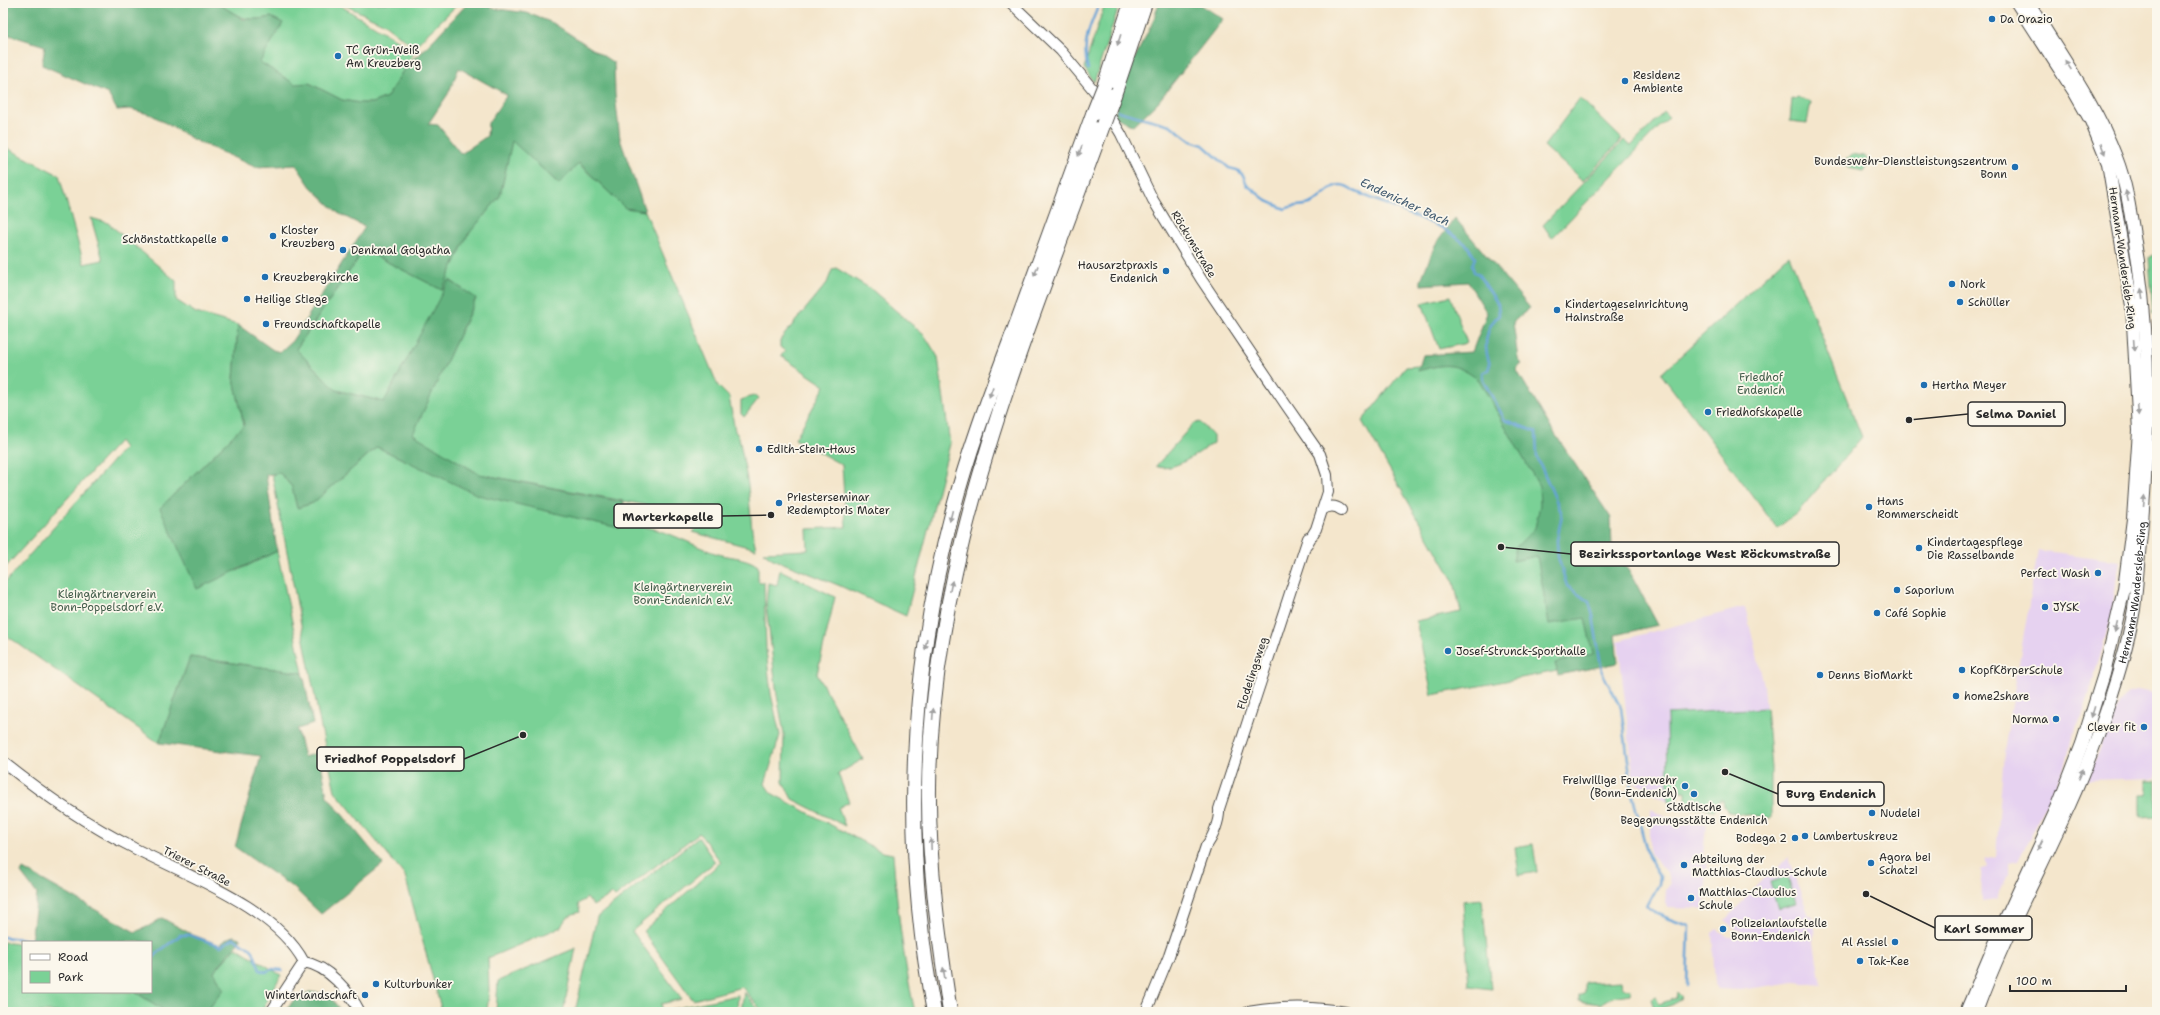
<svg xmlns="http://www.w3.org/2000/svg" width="2160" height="1015" viewBox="0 0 2160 1015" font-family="'Shantell Sans',sans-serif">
	<rect width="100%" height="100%" fill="#fbf7ec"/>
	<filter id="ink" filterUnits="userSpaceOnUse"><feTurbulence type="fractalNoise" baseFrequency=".025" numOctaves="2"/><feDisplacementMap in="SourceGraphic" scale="8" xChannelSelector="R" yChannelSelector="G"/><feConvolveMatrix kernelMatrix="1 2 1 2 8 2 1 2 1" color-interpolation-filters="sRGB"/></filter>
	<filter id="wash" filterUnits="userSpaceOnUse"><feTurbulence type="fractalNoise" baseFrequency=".012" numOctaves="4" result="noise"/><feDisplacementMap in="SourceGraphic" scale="16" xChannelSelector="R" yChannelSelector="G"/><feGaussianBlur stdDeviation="0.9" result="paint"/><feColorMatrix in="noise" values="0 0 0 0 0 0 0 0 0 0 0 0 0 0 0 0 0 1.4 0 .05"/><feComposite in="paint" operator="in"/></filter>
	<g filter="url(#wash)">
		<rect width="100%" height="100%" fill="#f4e6cc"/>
		<path fill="#e6d2f0" d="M 2038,550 L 2120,561 L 2117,578 L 2111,617 L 2089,695 L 2082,717 L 2073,734 L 2065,767 L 2018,861 L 2008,863 L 2008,874 L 1996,900 L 1982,902 L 1981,871 L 1988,867 L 1985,858 L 1996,857 L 2004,752 Z
			M 1745,607 L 1764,685 L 1766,708 L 1667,714 L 1668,801 L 1634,782 L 1618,641 Z
			M 2138,690 L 2157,694 L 2157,778 L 2087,780 L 2119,703 L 2129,693 Z
			M 1650,809 L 1673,821 L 1706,824 L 1703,858 L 1708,858 L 1704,909 L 1668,908 L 1665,903 L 1666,890 L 1670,884 L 1667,872 L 1650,854 Z
			M 1788,858 L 1809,916 L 1812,916 L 1815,935 L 1813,936 L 1821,985 L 1795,982 L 1740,990 L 1718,989 L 1715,984 L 1712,933 L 1717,929 L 1728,937 L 1756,937 L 1735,929 L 1725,920 L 1765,878 Z"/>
		<path fill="#7ad196" stroke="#527e60" d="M 217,3 L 336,3 L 415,51 L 387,97 L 372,103 L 360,103 L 342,100 L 309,83 L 295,85 L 258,63 L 271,17 C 244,23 239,16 217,3 Z
			M 340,3 L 459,3 L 414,47 L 383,23 Z
			M 1105,3 L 1120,3 L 1094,82 L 1084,68 Z
			M 1580,98 L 1622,139 L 1583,181 L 1544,146 Z
			M 1798,98 L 1811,102 L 1807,123 L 1790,121 L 1792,99 Z
			M 1664,112 L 1669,117 L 1552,238 L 1543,225 L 1624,140 L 1631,146 Z
			M 512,140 L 559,184 L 578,163 L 625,207 L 645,211 L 718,386 L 729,397 L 735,431 L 739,437 L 748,485 L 752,530 L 756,549 L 692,532 L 700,525 L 667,509 L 479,474 L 412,434 L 476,299 L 450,280 L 384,402 L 336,390 L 296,349 L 364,250 L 442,290 L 467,236 L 500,196 Z
			M 3,146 L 59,175 L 84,264 L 103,260 L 91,218 L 108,223 L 176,281 L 176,300 L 196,313 L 238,325 L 234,379 L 244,425 L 160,508 L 237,571 L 277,551 L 303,673 L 190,657 L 159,743 L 3,633 L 3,585 L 124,448 L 119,441 L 3,570 Z
			M 1851,154 L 1865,156 C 1869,161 1868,166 1864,171 L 1848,168 L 1846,166 L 1847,158 Z
			M 2157,253 L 2157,313 L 2153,314 L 2149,257 Z
			M 1789,255 L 1862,437 L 1797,513 L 1777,528 L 1661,374 Z
			M 836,268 L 871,289 L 925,336 L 938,357 L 950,444 L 906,616 L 838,585 L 773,559 L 763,552 L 808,550 L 807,529 L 846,527 L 842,465 L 795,439 L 825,386 L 781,356 L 785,351 L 780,347 L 780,340 L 827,283 L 832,270 Z
			M 1450,296 L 1467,343 L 1439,349 L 1422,303 Z
			M 1469,362 L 1558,513 L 1599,663 L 1432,695 L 1416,621 L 1461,612 L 1454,582 L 1362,421 L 1406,367 Z
			M 756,395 L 759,398 L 744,417 L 741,414 L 741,400 Z
			M 1200,422 L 1213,436 L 1213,443 C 1200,452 1171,474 1156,466 L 1193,424 Z
			M 377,447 L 420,467 L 619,528 C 649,519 684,542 712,552 C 727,558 745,556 758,566 L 758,581 L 764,583 L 766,650 L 771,694 L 780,735 L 765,784 L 771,793 L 882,852 L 893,854 C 897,908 903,959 915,1012 L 763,1012 L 742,987 L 693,1000 L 643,931 L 721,862 L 699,833 L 615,897 L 612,894 L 593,906 L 587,898 L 578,904 L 580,912 C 570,914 565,918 561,927 L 488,958 L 489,990 L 487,1012 L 442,1012 L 405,876 L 335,791 L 320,723 L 272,474 L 280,473 L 292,487 L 297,508 L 313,503 Z
			M 780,570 L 835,597 L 817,674 L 863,759 L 838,774 L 849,802 L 838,808 L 845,826 L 792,799 L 783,782 L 784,734 L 777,695 L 766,605 L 768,583 L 777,585 Z
			M 1766,708 L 1771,768 L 1771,818 L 1729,812 L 1724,807 L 1723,800 L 1719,800 L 1719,806 L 1714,810 L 1686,806 L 1686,791 L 1678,791 L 1677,803 L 1668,801 L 1667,714 Z
			M 2147,780 L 2157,780 L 2157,816 L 2140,817 L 2140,795 L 2147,795 Z
			M 698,837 L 715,862 L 632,931 L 682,999 L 661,1004 L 663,1011 L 738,995 L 737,1012 L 575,1012 L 597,917 Z
			M 1533,844 L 1537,872 L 1519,875 L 1515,847 Z
			M 1788,877 L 1796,904 L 1778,909 L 1770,882 Z
			M 1482,899 L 1491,989 L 1469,986 L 1463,901 Z
			M 3,942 L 23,945 L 23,992 L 135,992 L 167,1012 L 11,1012 L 5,1008 L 3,1009 Z
			M 236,947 L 281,975 L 261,1012 L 206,1012 L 224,989 L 214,972 Z
			M 576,948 L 563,1012 L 496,1012 L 498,981 Z
			M 1621,981 L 1622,988 L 1631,989 L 1630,994 L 1611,997 L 1600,1004 L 1579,1001 L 1579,996 L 1585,992 L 1585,983 Z
			M 744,992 L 760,1012 L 741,1012 Z
			M 1677,992 L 1682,997 L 1674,1004 L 1655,1011 L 1651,999 L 1656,997 L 1659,1004 L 1676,998 Z"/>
		<path fill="#63b37f" stroke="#476f55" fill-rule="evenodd" d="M 3,3 L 217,3 L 243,19 L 260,19 L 271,17 L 283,23 L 260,62 L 295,84 L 309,83 L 342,100 L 360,103 L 372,103 L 387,97 L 409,61 L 419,55 L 468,3 L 492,3 L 491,8 L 527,13 L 553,23 L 614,63 L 615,94 L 620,139 L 645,211 L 625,208 L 579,163 L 559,184 L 512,141 L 500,196 L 467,236 L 442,290 L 364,250 L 296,349 L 336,390 L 384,402 L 449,280 L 476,298 L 413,434 L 479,474 L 624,502 L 619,528 L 478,495 L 377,447 L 313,503 L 297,508 L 292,487 L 280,473 L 266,475 L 277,551 L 197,589 L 160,508 L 244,425 L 234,379 L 238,325 L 273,350 L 280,352 L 292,341 L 365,227 L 338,213 L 311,187 L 296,165 L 255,167 L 194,140 L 152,115 L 130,109 L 117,110 L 108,94 L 42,65 L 45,46 L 3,33 ZM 459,68 L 507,95 L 488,123 L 487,136 L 461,154 L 438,125 L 428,124 L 448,94 Z
			M 1159,3 L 1198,3 L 1223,19 L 1158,102 L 1133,126 L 1114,116 L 1127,73 L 1153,22 Z
			M 1455,218 L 1530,308 L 1513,322 L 1518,359 L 1522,364 L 1516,369 L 1551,428 L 1611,518 L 1612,549 L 1631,574 L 1658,625 L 1615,635 L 1618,663 L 1558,675 L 1555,663 L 1593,654 L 1585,618 L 1549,624 L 1537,556 L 1513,561 L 1516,547 L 1535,528 L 1540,505 L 1539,486 L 1479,380 C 1454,362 1447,363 1418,371 L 1423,355 L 1472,352 L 1487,313 L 1468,282 L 1421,285 L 1421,280 L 1435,245 Z
			M 190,657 L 303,673 L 313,724 L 297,729 L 304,757 L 319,752 L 327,796 L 383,864 L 321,914 L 295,889 L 235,847 L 261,756 L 159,743 Z
			M 23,869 L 135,932 L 149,926 L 162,918 L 193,935 L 220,945 L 228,938 L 235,936 L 241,939 L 214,972 L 224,989 L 206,1012 L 167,1012 L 135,992 L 151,992 L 151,942 L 31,942 L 37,894 L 21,873 Z
			M 309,992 L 328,994 L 341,1011 L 286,1012 L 292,1002 Z"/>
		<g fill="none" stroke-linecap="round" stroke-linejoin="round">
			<path stroke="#65a3d7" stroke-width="2.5" d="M 1088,69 C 1081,45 1090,24 1100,3
				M 1118,111 L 1170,125 L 1191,141 L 1203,145 L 1229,168 L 1237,170 L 1243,175 L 1247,185 L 1267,201 L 1285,209 C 1293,204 1302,207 1310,204 C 1326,198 1333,174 1354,191 L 1443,228 L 1467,245 L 1475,258 L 1472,265 L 1474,272 L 1478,274 L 1498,304 L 1499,315 C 1485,328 1483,347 1490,364 L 1488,370 L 1482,373 L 1483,380 L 1505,420 L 1536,432 L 1537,457 L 1562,514 L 1557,540 L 1558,557 L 1567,586 L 1589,602 L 1593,616 L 1602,672 L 1621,708 L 1633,797 L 1648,856 L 1660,876 L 1659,884 L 1647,906 L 1657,914 L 1689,926 L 1687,985
				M 3,937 L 54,942
				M 151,961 C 158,950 170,944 180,935 L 189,935 L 221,946 L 234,938 L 241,944 L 248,946 L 253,951 L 260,970 L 265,972 L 273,969 L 282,970"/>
		</g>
	</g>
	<g filter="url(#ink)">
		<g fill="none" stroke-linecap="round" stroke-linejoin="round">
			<g stroke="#494743" stroke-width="12">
				<path id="secondary" d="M 1011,3 L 1061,51 L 1096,93 L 1121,134 L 1153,200 L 1201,279 L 1286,405 L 1320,454 L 1327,475 L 1328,492 L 1316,529 L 1307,544
					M 1322,510 C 1328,506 1335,505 1341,510
					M 3,762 C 43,794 86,824 132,847 C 187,876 274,906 304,962 C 328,966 349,991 360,1012
					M 271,1012 L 304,962
					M 1146,1012 L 1169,956 L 1206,846 C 1213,838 1220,819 1219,809 L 1308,538
					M 1248,1012 C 1283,1006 1311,1006 1346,1012"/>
			</g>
			<g stroke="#494743" stroke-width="14">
				<g id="primary">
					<path d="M 1966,1012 L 1999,934 L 2058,806 L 2082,744 L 2104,674 L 2124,589 L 2133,519 L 2139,431 L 2132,306 L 2108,163 L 2091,121 L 2075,93 L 2017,3"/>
					<path id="s1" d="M 1976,1012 C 2011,916 2065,828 2099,732 C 2113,693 2127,651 2134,609 C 2137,584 2138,559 2141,534 C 2149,442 2151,352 2138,261 C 2132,226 2129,190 2116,157 C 2095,101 2059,54 2029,3"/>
				</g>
			</g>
			<g stroke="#494743" stroke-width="16">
				<path id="highway" d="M 1105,84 L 1131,3
					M 1114,95 L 1145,3
					M 934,1012 C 902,847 909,676 952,514 C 969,448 994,384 1018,320 C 1043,251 1068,183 1093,114
					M 950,1012 C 939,938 928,863 929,788 C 931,555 1025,340 1103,125"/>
			</g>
			<use href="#secondary" stroke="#fff" stroke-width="10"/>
			<use href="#primary" stroke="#fff" stroke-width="12"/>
			<use href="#highway" stroke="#fff" stroke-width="14"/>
			<g stroke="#494743" stroke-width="16" stroke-linecap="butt">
				<path id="highway-bridge" d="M 1093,114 L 1105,84
					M 1103,125 L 1114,95"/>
			</g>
			<use href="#highway-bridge" stroke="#fff" stroke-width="14"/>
		</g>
		<defs><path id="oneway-solid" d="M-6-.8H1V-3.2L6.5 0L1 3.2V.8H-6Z"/></defs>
		<g fill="#a0a0a0">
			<use href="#oneway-solid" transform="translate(1119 40) rotate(108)"/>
			<use href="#oneway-solid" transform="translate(2068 65) rotate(-124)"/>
			<use href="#oneway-solid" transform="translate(2103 149) rotate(69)"/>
			<use href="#oneway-solid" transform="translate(1080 151) rotate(110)"/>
			<use href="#oneway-solid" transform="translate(2127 196) rotate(-104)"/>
			<use href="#oneway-solid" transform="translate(1036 271) rotate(110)"/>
			<use href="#oneway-solid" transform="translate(2142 294) rotate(-98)"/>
			<use href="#oneway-solid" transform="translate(2134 345) rotate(86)"/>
			<use href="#oneway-solid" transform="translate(991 392) rotate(110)"/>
			<use href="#oneway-solid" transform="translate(2138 410) rotate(87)"/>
			<use href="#oneway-solid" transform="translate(2144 501) rotate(-85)"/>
			<use href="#oneway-solid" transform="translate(951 516) rotate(104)"/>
			<use href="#oneway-solid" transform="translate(951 586) rotate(-78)"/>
			<use href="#oneway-solid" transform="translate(2116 627) rotate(104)"/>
			<use href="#oneway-solid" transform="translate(926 644) rotate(99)"/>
			<use href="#oneway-solid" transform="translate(2093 712) rotate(107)"/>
			<use href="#oneway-solid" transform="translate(933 714) rotate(-86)"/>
			<use href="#oneway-solid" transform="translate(2081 774) rotate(-67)"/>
			<use href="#oneway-solid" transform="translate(931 844) rotate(-92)"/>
			<use href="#oneway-solid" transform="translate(2040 845) rotate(116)"/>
			<use href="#oneway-solid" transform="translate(944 973) rotate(-99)"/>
		</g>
	</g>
	<g fill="#1f6fb2" stroke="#fbf7ec" stroke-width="1.5">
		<circle cx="1992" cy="19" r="4"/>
		<circle cx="338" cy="56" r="4"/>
		<circle cx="1625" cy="81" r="4"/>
		<circle cx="2015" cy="167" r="4"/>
		<circle cx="273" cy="236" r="4"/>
		<circle cx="225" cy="239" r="4"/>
		<circle cx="343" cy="250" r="4"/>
		<circle cx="1166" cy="271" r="4"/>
		<circle cx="265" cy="277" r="4"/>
		<circle cx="1952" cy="284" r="4"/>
		<circle cx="247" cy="299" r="4"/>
		<circle cx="1960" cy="302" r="4"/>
		<circle cx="1557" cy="310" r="4"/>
		<circle cx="266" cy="324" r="4"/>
		<circle cx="1924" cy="385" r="4"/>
		<circle cx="1708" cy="412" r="4"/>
		<circle cx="759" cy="449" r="4"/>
		<circle cx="779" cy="503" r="4"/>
		<circle cx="1869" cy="507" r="4"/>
		<circle cx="1919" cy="548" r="4"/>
		<circle cx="2098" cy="573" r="4"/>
		<circle cx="1897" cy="590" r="4"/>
		<circle cx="2045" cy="607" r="4"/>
		<circle cx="1877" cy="613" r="4"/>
		<circle cx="1448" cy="651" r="4"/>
		<circle cx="1962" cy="670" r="4"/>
		<circle cx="1820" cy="675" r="4"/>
		<circle cx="1956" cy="696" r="4"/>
		<circle cx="2056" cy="719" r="4"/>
		<circle cx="2144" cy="727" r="4"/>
		<circle cx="1685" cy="786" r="4"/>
		<circle cx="1694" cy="794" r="4"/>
		<circle cx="1872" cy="813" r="4"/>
		<circle cx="1805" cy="836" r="4"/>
		<circle cx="1795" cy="838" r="4"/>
		<circle cx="1871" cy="863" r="4"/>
		<circle cx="1684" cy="865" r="4"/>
		<circle cx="1691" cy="898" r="4"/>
		<circle cx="1723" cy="929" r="4"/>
		<circle cx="1895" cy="942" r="4"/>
		<circle cx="1860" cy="961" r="4"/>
		<circle cx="376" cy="984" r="4"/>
		<circle cx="365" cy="995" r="4"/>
	</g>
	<g text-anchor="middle" stroke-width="3.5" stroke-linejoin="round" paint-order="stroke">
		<g font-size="11" fill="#2b2b2b" stroke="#fbf7ec" text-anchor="start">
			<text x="2000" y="23">Da Orazio</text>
			<text x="346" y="54">TC Grün-Weiß<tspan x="346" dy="13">Am Kreuzberg</tspan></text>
			<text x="1633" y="79">Residenz<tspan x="1633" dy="13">Ambiente</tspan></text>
			<text x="2007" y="165" text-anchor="end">Bundeswehr-Dienstleistungszentrum<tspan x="2007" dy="13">Bonn</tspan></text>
			<text x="281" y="234">Kloster<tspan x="281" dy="13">Kreuzberg</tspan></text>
			<text x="217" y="243" text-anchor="end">Schönstattkapelle</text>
			<text x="351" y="254">Denkmal Golgatha</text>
			<text x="1158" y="269" text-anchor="end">Hausarztpraxis<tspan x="1158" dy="13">Endenich</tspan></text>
			<text x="273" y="281">Kreuzbergkirche</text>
			<text x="1960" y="288">Nork</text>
			<text x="255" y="303">Heilige Stiege</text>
			<text x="1968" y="306">Schüller</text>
			<text x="1565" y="308">Kindertageseinrichtung<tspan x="1565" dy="13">Hainstraße</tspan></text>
			<text x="274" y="328">Freundschaftkapelle</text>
			<text x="1932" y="389">Hertha Meyer</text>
			<text x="1716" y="416">Friedhofskapelle</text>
			<text x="767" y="453">Edith-Stein-Haus</text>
			<text x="787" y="501">Priesterseminar<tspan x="787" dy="13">Redemptoris Mater</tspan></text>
			<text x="1877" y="505">Hans<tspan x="1877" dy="13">Rommerscheidt</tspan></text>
			<text x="1927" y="546">Kindertagespflege<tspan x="1927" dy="13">Die Rasselbande</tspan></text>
			<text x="2090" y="577" text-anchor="end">Perfect Wash</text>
			<text x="1905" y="594">Saporium</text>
			<text x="2053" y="611">JYSK</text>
			<text x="1885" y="617">Café Sophie</text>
			<text x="1456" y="655">Josef-Strunck-Sporthalle</text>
			<text x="1970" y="674">KopfKörperSchule</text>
			<text x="1828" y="679">Denns BioMarkt</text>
			<text x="1964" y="700">home2share</text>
			<text x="2048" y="723" text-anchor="end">Norma</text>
			<text x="2136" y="731" text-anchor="end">Clever fit</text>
			<text x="1677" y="784" text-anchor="end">Freiwillige Feuerwehr<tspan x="1677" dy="13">(Bonn-Endenich)</tspan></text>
			<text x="1694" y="811" text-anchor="middle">Städtische<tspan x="1694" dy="13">Begegnungsstätte Endenich</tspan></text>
			<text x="1880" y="817">Nudelei</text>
			<text x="1813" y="840">Lambertuskreuz</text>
			<text x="1787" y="842" text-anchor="end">Bodega 2</text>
			<text x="1879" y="861">Agora bei<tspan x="1879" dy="13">Schatzi</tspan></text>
			<text x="1692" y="863">Abteilung der<tspan x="1692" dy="13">Matthias-Claudius-Schule</tspan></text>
			<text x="1699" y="896">Matthias-Claudius<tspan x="1699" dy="13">Schule</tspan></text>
			<text x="1731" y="927">Polizeianlaufstelle<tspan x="1731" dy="13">Bonn-Endenich</tspan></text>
			<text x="1887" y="946" text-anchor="end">Al Assiel</text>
			<text x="1868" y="965">Tak-Kee</text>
			<text x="384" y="988">Kulturbunker</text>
			<text x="357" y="999" text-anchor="end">Winterlandschaft</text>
		</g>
		<g font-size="11" fill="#2b2b2b" stroke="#fbf7ec">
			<text transform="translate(1194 244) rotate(59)" y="4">Röckumstraße</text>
			<text transform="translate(2123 258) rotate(82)" y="4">Hermann-Wandersleb-Ring</text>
			<text dy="4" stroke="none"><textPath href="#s1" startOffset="450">Hermann-Wandersleb-Ring</textPath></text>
			<text transform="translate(1252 673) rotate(-72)" y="4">Flodelingsweg</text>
			<text transform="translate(197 866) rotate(27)" y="4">Trierer Straße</text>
		</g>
		<g font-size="11" fill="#435d4b" stroke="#fbf7ec">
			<text x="1761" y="381">Friedhof<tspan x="1761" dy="13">Endenich</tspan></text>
			<text x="683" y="591">Kleingärtnerverein<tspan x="683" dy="13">Bonn-Endenich e.V.</tspan></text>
			<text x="107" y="598">Kleingärtnerverein<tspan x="107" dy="13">Bonn-Poppelsdorf e.V.</tspan></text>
		</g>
		<g font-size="12" font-style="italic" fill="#425b70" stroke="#fbf7ec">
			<text transform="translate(1405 202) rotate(25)" y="4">Endenicher Bach</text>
		</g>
	</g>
	<path fill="none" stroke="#2b2b2b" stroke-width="1.5" d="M1909 420L1968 414M771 515L722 516M1501 547L1571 554M523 735L464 759M1725 772L1778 794M1866 894L1935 928"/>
	<g fill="#2b2b2b" stroke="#fbf7ec" stroke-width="1.5">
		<circle cx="1909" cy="420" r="4"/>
		<circle cx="771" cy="515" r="4"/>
		<circle cx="1501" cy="547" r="4"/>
		<circle cx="523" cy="735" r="4"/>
		<circle cx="1725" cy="772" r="4"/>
		<circle cx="1866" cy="894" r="4"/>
	</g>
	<g fill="#fbf7ec" stroke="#2b2b2b" stroke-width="1.5">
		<rect x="1968" y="402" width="97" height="24" rx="4"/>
		<rect x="614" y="504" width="108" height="24" rx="4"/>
		<rect x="1571" y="542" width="268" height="24" rx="4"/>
		<rect x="317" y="747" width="147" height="24" rx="4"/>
		<rect x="1778" y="782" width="106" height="24" rx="4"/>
		<rect x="1935" y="916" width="97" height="24" rx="4"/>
	</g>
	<g font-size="12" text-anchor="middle" font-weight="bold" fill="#2b2b2b">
		<text x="2016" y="418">Selma Daniel</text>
		<text x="668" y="521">Marterkapelle</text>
		<text x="1705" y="558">Bezirkssportanlage West Röckumstraße</text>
		<text x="390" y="763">Friedhof Poppelsdorf</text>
		<text x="1831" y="798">Burg Endenich</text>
		<text x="1984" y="933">Karl Sommer</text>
	</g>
	<rect width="2160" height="1015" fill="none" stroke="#fbf7ec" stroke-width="16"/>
	<rect x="22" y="941" width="130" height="52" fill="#fbf7ec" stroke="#a8a59f"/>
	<rect x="30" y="954" width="20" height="6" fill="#ffffff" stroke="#a8a59f"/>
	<text x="58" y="961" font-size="12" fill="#2b2b2b">Road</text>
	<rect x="30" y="971" width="20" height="12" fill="#7ad196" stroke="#a8a59f"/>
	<text x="58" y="981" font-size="12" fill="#2b2b2b">Park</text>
	<path d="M2010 985v6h116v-6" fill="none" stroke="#2b2b2b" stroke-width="2"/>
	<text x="2016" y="985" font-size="12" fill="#2b2b2b" stroke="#fbf7ec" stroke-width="3" paint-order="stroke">100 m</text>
</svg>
